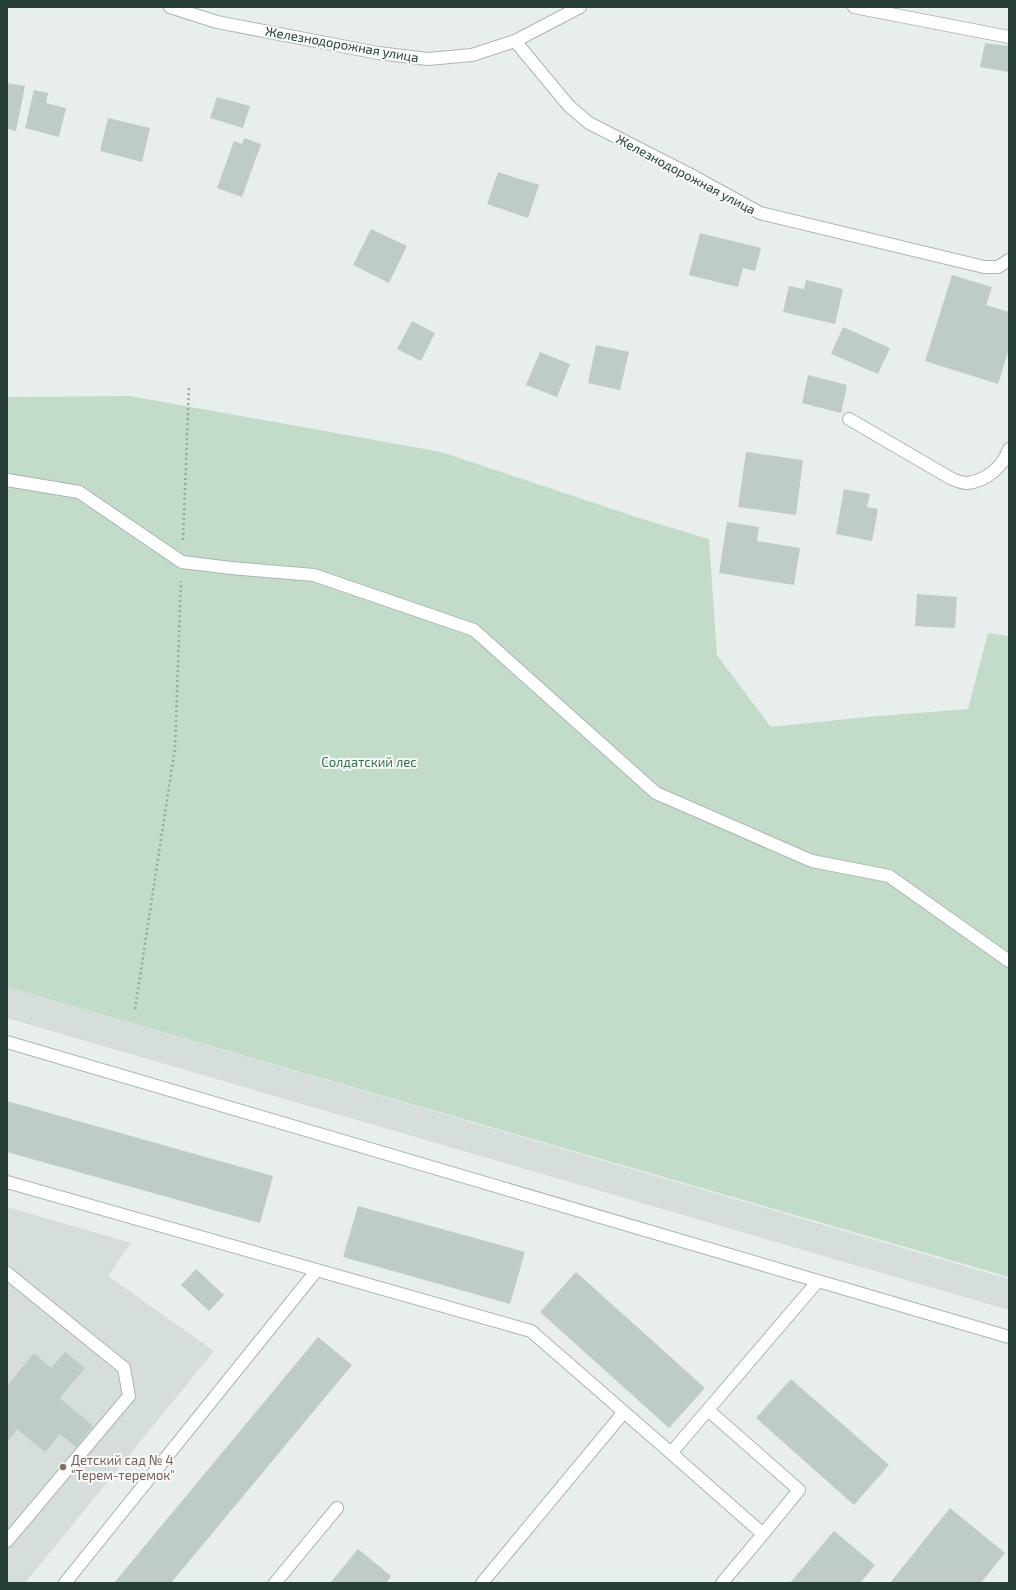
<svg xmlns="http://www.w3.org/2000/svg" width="1016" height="1590" viewBox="0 0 1016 1590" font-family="'Exo 2',sans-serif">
	<rect width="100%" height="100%" fill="#e7eeeb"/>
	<path fill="#d5deda" d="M 7,987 L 1009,1279 L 1009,1310 L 7,1018 Z
		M 7,1207 L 131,1243 L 108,1276 L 214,1351 L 25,1583 L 7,1583 Z"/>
	<path fill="#c3dcca" d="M 130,396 L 441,452 L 639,518 L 709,539 L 717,655 L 771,727 L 866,717 L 968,709 L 988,633 L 1009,636 L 1009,1277 L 7,987 L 7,397 Z"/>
	<path fill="#bfcbc7" d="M 985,43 L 1009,46 L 1009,72 L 980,67 Z
		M 7,83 L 25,86 L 16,131 L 7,129 Z
		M 34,90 L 48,93 L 46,103 L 66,108 L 59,137 L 25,128 Z
		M 217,97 L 250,106 L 243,128 L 210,118 Z
		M 108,118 L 150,128 L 142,162 L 100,151 Z
		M 244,138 L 261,144 L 242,197 L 217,188 L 234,141 L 242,144 Z
		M 498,172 L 539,185 L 528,218 L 487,204 Z
		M 371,229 L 407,246 L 389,283 L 353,265 Z
		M 700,233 L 761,248 L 755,271 L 743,268 L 738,287 L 689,275 Z
		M 952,275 L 992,287 L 986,305 L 1009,312 L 1009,349 L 998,384 L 925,361 Z
		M 806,280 L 843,289 L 835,324 L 783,312 L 789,286 L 804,289 Z
		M 412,321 L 435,333 L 421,361 L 397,349 Z
		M 843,327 L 890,348 L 878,374 L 831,354 Z
		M 596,345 L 629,352 L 620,390 L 588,383 Z
		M 540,352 L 570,364 L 557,397 L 526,385 Z
		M 808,375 L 847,385 L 841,413 L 802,403 Z
		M 746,452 L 803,460 L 796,515 L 738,507 Z
		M 844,489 L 870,494 L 867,507 L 878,509 L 872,541 L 836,534 Z
		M 727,522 L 759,527 L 757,541 L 800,548 L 794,585 L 719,573 Z
		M 917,594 L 957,597 L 955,628 L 915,626 Z
		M 7,1101 L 273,1176 L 260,1223 L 7,1152 Z
		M 358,1206 L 525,1252 L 510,1304 L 343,1257 Z
		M 196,1269 L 224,1295 L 209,1311 L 181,1285 Z
		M 576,1272 L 705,1388 L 669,1428 L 540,1312 Z
		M 318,1337 L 352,1365 L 171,1583 L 114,1583 Z
		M 65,1352 L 85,1368 L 60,1398 L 93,1426 L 76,1447 L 60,1434 L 45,1452 L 17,1429 L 7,1442 L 7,1386 L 34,1353 L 51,1368 Z
		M 791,1379 L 889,1465 L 854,1505 L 756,1418 Z
		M 950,1508 L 1005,1553 L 981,1583 L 890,1583 Z
		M 834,1531 L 875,1565 L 860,1583 L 790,1583 Z
		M 358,1549 L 391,1576 L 386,1583 L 330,1583 Z"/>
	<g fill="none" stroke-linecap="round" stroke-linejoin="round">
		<g stroke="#aab6b2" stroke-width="14">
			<path id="lane" d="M 849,419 L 952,479 C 957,481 963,483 967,483 C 986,481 1003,467 1009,449
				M 7,480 L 79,492 L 182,562 L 231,568 L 314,575 L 474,630 L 656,793 L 812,861 L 889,876 L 1009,961
				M 7,1042 L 818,1281
				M 7,1182 L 531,1331 L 671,1453
				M 7,1273 L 124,1368 L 129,1396 L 7,1541
				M 708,1410 L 799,1490 L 763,1534
				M 65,1583 L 317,1270
				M 275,1583 L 337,1508
				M 482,1583 L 624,1412
				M 722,1583 L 763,1534 L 671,1453 L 818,1281 L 1009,1337"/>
		</g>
		<g stroke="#aab6b2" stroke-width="14">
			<path id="street" d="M 170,7 L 217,22 L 378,53 L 428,59 L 472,55 L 515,41 L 580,7
				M 854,7 L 1009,37
				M 515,41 L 569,106 L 589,123 L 689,174 L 760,213 L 984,267 L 998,267 L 1009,260"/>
		</g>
		<path stroke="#8baea3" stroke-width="2.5" stroke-dasharray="2 3" stroke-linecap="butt" d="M 183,540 L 189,388
			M 135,1009 L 175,748 L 181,581"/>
		<use href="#lane" stroke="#fff" stroke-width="12"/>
		<use href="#street" stroke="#fff" stroke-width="12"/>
	</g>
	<circle fill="#8d6e63" stroke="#f7faf9" stroke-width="1.5" cx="63" cy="1467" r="4"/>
	<g text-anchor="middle" stroke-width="4" stroke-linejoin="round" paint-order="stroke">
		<g font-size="13" fill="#273e39" stroke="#f7faf9">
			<text transform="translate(342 44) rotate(10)" y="5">Железнодорожная улица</text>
			<text transform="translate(686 174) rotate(28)" y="5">Железнодорожная улица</text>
		</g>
		<g font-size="13" fill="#36714e" stroke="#f7faf9">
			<text x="369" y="767">Солдатский лес</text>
		</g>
		<g font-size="13" fill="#785e54" stroke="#f7faf9" text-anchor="start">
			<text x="71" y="1465">Детский сад № 4<tspan x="71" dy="15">"Терем-теремок"</tspan></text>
		</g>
	</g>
	<rect width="1016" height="1590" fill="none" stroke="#273e39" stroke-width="16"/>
</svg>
